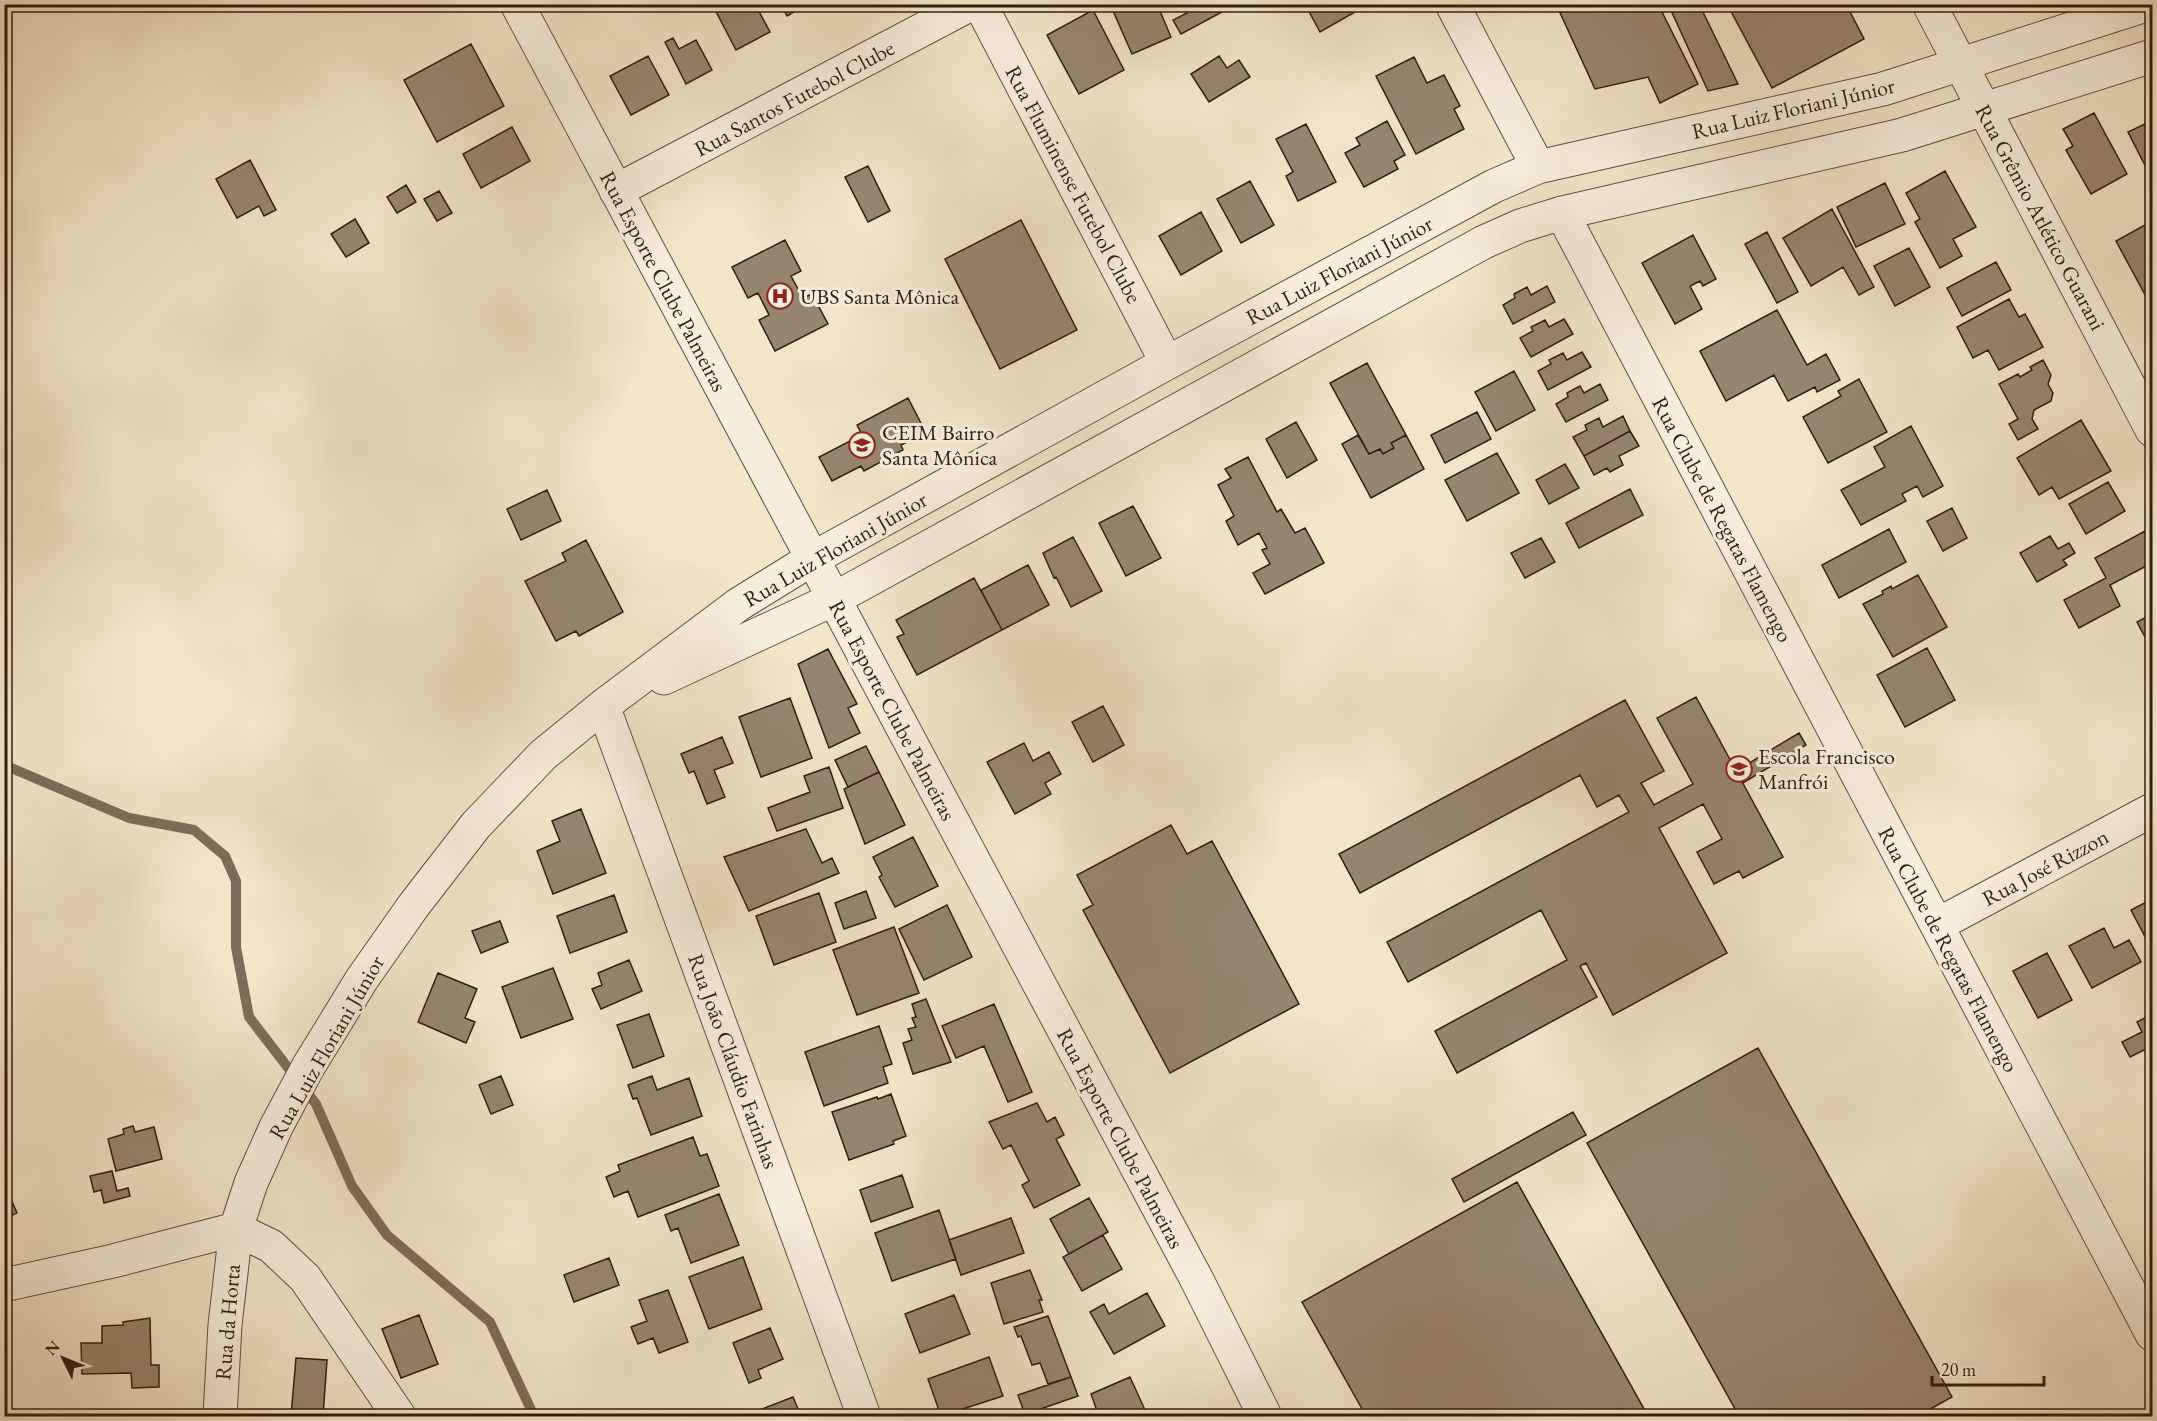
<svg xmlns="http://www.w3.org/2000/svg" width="2157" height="1421" viewBox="0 0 2157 1421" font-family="'EB Garamond',serif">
	<rect width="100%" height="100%" fill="#f1e5ca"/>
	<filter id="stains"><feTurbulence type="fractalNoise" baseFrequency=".00333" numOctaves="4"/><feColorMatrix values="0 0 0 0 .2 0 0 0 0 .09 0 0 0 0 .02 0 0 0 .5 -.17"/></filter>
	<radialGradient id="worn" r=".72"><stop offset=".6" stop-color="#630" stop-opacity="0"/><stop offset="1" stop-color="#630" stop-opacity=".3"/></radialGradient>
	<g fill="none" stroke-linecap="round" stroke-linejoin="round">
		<path stroke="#7e6c5a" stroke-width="10" d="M 4,765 L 129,818 L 194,830 L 225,856 L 236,881 L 236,947 L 249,1017 L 316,1104 L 352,1186 L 387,1235 L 490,1322 L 534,1416"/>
	</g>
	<path fill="#968571" stroke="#331c10" stroke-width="1.5" d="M 712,4 L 755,4 L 770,32 L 736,50 Z
		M 781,4 L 808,4 L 787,16 Z
		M 1110,4 L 1157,4 L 1171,37 L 1132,54 Z
		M 1182,4 L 1221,4 L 1224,11 L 1181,34 L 1173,20 L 1187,13 Z
		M 1305,4 L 1369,4 L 1320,32 Z
		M 1556,4 L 1658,4 L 1698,84 L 1660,103 L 1648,77 L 1595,89 Z
		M 1668,4 L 1699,4 L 1738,84 L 1708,91 Z
		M 1727,4 L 1846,4 L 1864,39 L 1772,88 Z
		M 1972,4 L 2000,4 L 1987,11 L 1973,7 Z
		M 1093,10 L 1124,70 L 1079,94 L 1047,35 Z
		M 673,38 L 679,49 L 696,40 L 712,70 L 686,84 L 665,42 Z
		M 471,44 L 504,106 L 437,142 L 404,80 Z
		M 648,56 L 669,95 L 631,115 L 610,76 Z
		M 1219,56 L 1227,68 L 1239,60 L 1250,77 L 1209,102 L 1191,74 Z
		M 1414,57 L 1427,83 L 1444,75 L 1460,106 L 1454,109 L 1464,129 L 1416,154 L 1376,76 Z
		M 2094,113 L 2127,174 L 2091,194 L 2066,150 L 2073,146 L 2063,129 Z
		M 1387,121 L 1405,155 L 1394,161 L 1398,169 L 1364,187 L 1345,153 L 1360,145 L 1356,138 Z
		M 2147,123 L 2148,125 L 2152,123 L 2152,179 L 2128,132 Z
		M 1306,124 L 1336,182 L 1298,201 L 1286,176 L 1293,172 L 1276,139 Z
		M 512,127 L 530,161 L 481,188 L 463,154 Z
		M 250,160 L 276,210 L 264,216 L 259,206 L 237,218 L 216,179 Z
		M 868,166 L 890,211 L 868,222 L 845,177 Z
		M 1945,171 L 1976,227 L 1953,239 L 1962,256 L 1940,268 L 1915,222 L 1920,219 L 1906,193 Z
		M 1250,181 L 1274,225 L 1241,243 L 1217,199 Z
		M 1885,183 L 1905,224 L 1856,247 L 1837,207 Z
		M 406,185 L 416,202 L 397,213 L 387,197 Z
		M 439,191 L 452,213 L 437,221 L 424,199 Z
		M 1832,209 L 1874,287 L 1859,295 L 1843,267 L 1811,286 L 1783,238 Z
		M 1201,212 L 1222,251 L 1181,275 L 1159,236 Z
		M 355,219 L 369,243 L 346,257 L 331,234 Z
		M 1021,220 L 1077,330 L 1000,369 L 945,259 Z
		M 2152,221 L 2152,303 L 2150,304 L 2116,241 Z
		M 1767,232 L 1798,292 L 1777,303 L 1745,244 Z
		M 1693,235 L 1716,279 L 1703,286 L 1700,281 L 1690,286 L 1702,309 L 1675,324 L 1642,263 Z
		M 785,240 L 801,271 L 791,276 L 803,298 L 812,294 L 828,324 L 775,351 L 759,320 L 769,315 L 758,293 L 748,298 L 732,267 Z
		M 1909,248 L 1930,287 L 1895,306 L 1874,266 Z
		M 1996,262 L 2011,290 L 1962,316 L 1947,288 Z
		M 1547,286 L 1555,302 L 1513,324 L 1503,305 L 1515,298 L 1514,294 L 1527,287 L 1531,295 Z
		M 2009,299 L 2019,317 L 2025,314 L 2043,347 L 1999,370 L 1988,350 L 1973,358 L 1957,327 Z
		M 1777,310 L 1807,365 L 1826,354 L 1840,380 L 1817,392 L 1815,387 L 1788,401 L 1774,375 L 1726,401 L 1700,351 Z
		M 1564,319 L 1573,334 L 1531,357 L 1520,338 L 1533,331 L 1531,327 L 1545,320 L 1549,327 Z
		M 1582,352 L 1591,367 L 1548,390 L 1538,371 L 1551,364 L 1549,360 L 1563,353 L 1567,360 Z
		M 2043,360 L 2051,375 L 2048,384 L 2053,393 L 2051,401 L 2034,410 L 2032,419 L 2038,429 L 2018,440 L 2009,424 L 2018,419 L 1999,384 L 2018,374 L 2020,377 L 2032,370 L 2030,367 Z
		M 1367,363 L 1406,435 L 1391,443 L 1394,448 L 1383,454 L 1380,449 L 1369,454 L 1330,383 Z
		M 1514,371 L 1535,410 L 1496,431 L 1475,392 Z
		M 1859,379 L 1887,432 L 1828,463 L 1803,417 L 1841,396 L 1838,391 Z
		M 1600,384 L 1608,400 L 1566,422 L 1556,404 L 1568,397 L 1567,393 L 1580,386 L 1584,393 Z
		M 908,398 L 926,433 L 901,445 L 903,450 L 864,471 L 861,466 L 832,481 L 819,457 L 862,435 L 857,425 Z
		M 1477,412 L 1491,439 L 1445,463 L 1431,435 Z
		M 1623,416 L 1630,431 L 1584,456 L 1573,437 L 1587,430 L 1585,425 L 1599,418 L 1603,427 Z
		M 2081,420 L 2111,471 L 2059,499 L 2052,487 L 2039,495 L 2017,458 Z
		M 1296,422 L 1317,460 L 1287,478 L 1266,439 Z
		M 1911,426 L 1943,486 L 1923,497 L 1917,486 L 1902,494 L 1906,501 L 1861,525 L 1841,490 L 1885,467 L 1874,447 Z
		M 1630,431 L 1639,446 L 1619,456 L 1623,465 L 1610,472 L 1607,468 L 1594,475 L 1584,456 Z
		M 1358,435 L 1369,454 L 1380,449 L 1383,454 L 1394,448 L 1391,443 L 1406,435 L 1424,469 L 1371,498 L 1342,444 Z
		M 1497,453 L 1519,493 L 1467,521 L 1445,480 Z
		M 1248,457 L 1277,512 L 1281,509 L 1295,533 L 1305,528 L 1324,563 L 1265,594 L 1253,573 L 1270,564 L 1262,550 L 1267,548 L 1259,533 L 1238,545 L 1226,521 L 1234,516 L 1218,485 L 1231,478 L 1225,469 Z
		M 1565,464 L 1579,488 L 1549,504 L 1536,480 Z
		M 2108,482 L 2125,511 L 2086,534 L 2069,504 Z
		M 1630,489 L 1643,515 L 1579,548 L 1566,523 Z
		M 547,490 L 561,521 L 521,540 L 507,509 Z
		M 1133,506 L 1161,558 L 1126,576 L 1099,523 Z
		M 1952,508 L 1967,538 L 1943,551 L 1927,521 Z
		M 1889,529 L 1906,562 L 1839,598 L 1822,565 Z
		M 2145,531 L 2152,545 L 2152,563 L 2110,585 L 2120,606 L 2079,628 L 2064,600 L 2106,578 L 2095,558 Z
		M 2050,536 L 2058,549 L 2069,543 L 2075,553 L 2063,560 L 2067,565 L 2037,582 L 2020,553 Z
		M 1073,537 L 1102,591 L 1071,607 L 1056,577 L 1054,578 L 1043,553 Z
		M 1541,538 L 1555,562 L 1525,578 L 1511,553 Z
		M 586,540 L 623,612 L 579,636 L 576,631 L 556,641 L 525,581 L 566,561 L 562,553 Z
		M 1028,565 L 1049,605 L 1002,630 L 981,590 Z
		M 1918,575 L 1947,627 L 1893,657 L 1863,604 L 1883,594 L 1882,591 L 1891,586 L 1892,589 Z
		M 974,578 L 1002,630 L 917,675 L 897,637 L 904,634 L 896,620 Z
		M 2152,614 L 2152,650 L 2137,622 Z
		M 1927,648 L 1955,700 L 1905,727 L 1877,675 Z
		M 828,649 L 857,704 L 848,708 L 860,733 L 829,748 L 798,664 Z
		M 1696,697 L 1783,857 L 1743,878 L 1739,871 L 1714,884 L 1697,852 L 1722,839 L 1703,804 L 1659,828 L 1727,953 L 1613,1015 L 1586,963 L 1580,966 L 1597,997 L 1457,1073 L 1435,1031 L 1567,960 L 1541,910 L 1408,982 L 1387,942 L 1629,812 L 1619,795 L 1597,807 L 1580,775 L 1360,893 L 1339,854 L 1625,700 L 1664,771 L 1641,783 L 1654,805 L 1693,784 L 1657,718 Z
		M 790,698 L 812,758 L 761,777 L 739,717 Z
		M 1103,706 L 1124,745 L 1093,762 L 1072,722 Z
		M 1799,733 L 1806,745 L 1743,783 L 1736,771 Z
		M 722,737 L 733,763 L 714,770 L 725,797 L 707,804 L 694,771 L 689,773 L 681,754 Z
		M 1024,743 L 1033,761 L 1049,752 L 1061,774 L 1045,783 L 1051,794 L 1015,814 L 987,762 Z
		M 866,746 L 879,772 L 848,787 L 835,760 Z
		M 829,767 L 843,808 L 777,831 L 768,808 L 810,792 L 804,776 Z
		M 879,772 L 905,825 L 865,844 L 844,789 Z
		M 581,809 L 606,873 L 553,894 L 537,851 L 560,841 L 552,821 Z
		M 1171,825 L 1187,854 L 1212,841 L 1299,1004 L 1170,1073 L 1083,910 L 1093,905 L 1077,875 Z
		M 806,829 L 822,863 L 832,858 L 839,873 L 749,911 L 724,857 Z
		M 913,837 L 938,886 L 895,907 L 879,877 L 882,875 L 873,857 Z
		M 866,891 L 876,918 L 844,929 L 835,903 Z
		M 819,893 L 836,942 L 774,965 L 756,916 Z
		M 614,895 L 627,932 L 570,953 L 557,916 Z
		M 2152,899 L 2152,950 L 2131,910 Z
		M 947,905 L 972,957 L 924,980 L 899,929 Z
		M 500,921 L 508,942 L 481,953 L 472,931 Z
		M 894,927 L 919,993 L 857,1015 L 833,950 Z
		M 2104,928 L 2114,948 L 2129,940 L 2141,962 L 2092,988 L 2069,946 Z
		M 2047,953 L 2072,1000 L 2038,1018 L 2013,971 Z
		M 629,960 L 642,991 L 601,1009 L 592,989 L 602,985 L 598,973 Z
		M 553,968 L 573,1019 L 521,1038 L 502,987 Z
		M 438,973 L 477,989 L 465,1018 L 475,1022 L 466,1043 L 418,1022 Z
		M 926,999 L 951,1062 L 913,1074 L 903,1043 L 912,1040 L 908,1029 L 916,1027 L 912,1018 L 916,1017 L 912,1004 Z
		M 994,1004 L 1032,1092 L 1008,1102 L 984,1046 L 956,1058 L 942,1026 Z
		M 649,1014 L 664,1056 L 633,1068 L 617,1025 Z
		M 2152,1014 L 2152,1046 L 2130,1057 L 2122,1042 L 2142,1032 L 2137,1022 Z
		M 879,1026 L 892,1064 L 883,1067 L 888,1083 L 824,1106 L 805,1052 Z
		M 1758,1048 L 1952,1397 L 1918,1416 L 1739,1416 L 1587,1143 Z
		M 501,1076 L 513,1105 L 491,1114 L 479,1085 Z
		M 652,1076 L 657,1090 L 689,1078 L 702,1116 L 651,1135 L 637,1098 L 633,1099 L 628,1085 Z
		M 891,1094 L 906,1136 L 893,1141 L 894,1144 L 849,1160 L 832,1112 L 877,1097 L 878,1099 Z
		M 1037,1103 L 1047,1122 L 1055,1117 L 1064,1135 L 1056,1139 L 1080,1185 L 1034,1208 L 1022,1185 L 1029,1181 L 1011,1145 L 1003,1149 L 989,1122 Z
		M 1573,1112 L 1586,1135 L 1464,1202 L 1452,1179 Z
		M 133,1126 L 135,1132 L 154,1127 L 162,1159 L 116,1171 L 108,1139 L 124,1134 L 123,1129 Z
		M 693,1137 L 700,1156 L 707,1154 L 719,1186 L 638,1217 L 628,1191 L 614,1197 L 606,1177 L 620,1171 L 618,1165 Z
		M 112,1171 L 117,1191 L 128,1188 L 130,1196 L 104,1203 L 101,1190 L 94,1192 L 90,1176 Z
		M 902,1175 L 913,1207 L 871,1222 L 860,1190 Z
		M 1517,1182 L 1648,1416 L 1366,1416 L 1302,1302 Z
		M 4,1183 L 17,1213 L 4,1219 Z
		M 719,1194 L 739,1245 L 691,1263 L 678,1228 L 671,1231 L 665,1215 Z
		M 1089,1198 L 1108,1232 L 1069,1254 L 1050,1219 Z
		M 939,1210 L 956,1259 L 892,1281 L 875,1233 Z
		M 1011,1218 L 1024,1253 L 961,1275 L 949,1240 Z
		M 1103,1235 L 1122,1269 L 1082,1291 L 1063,1257 Z
		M 743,1257 L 762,1309 L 709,1329 L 689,1277 Z
		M 609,1258 L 619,1285 L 574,1302 L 564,1275 Z
		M 1030,1270 L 1042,1300 L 1039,1300 L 1043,1312 L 1004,1324 L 991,1283 Z
		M 668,1290 L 688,1342 L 659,1353 L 653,1338 L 638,1344 L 631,1327 L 647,1321 L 639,1300 Z
		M 1147,1293 L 1165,1326 L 1114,1354 L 1090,1312 L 1104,1304 L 1109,1314 Z
		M 954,1295 L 970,1334 L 920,1353 L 905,1314 Z
		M 419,1315 L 438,1364 L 401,1378 L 382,1329 Z
		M 1048,1316 L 1071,1377 L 1048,1384 L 1040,1363 L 1032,1365 L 1021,1336 L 1018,1337 L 1014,1327 Z
		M 150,1318 L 151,1365 L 159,1365 L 159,1387 L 132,1388 L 131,1373 L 82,1374 L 81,1343 L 102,1343 L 102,1326 L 123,1325 L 123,1322 Z
		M 770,1328 L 783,1359 L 758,1370 L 761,1378 L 749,1383 L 733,1343 Z
		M 989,1357 L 1003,1396 L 941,1416 L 928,1379 Z
		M 296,1358 L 327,1360 L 323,1416 L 291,1416 Z
		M 1071,1377 L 1078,1396 L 1029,1413 L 1030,1416 L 1012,1416 L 1024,1412 L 1018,1395 Z
		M 1130,1377 L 1145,1410 L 1130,1416 L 1110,1416 L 1107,1410 L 1098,1414 L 1091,1394 Z
		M 793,1397 L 801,1416 L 744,1416 Z"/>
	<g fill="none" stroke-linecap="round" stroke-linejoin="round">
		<g stroke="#624e3e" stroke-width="35">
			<path id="minor" d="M 517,4 L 1197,1280 L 1265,1416
				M 980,4 L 1167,363
				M 1452,4 L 1538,167
				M 1929,4 L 2152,430
				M 616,191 L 971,4
				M 1562,213 L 2152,1334
				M 664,678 L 834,599 L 1484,242 L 1520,226 L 1562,213 L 1902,135 L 2152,56
				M 603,706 L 864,1416
				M 1937,925 L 2152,810
				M 236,1229 L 271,1246 L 305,1278 L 399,1416
				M 4,1285 L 113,1261 L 236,1229
				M 220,1416 L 225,1325 L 236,1229 L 251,1183 L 276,1127 L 308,1067 L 362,979 L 414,905 L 476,825 L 543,755 L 603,706 L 739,604 L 812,559 L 1167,363 L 1494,186 L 1538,167 L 1883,89 L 2149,4"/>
		</g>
		<use href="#minor" stroke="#f6eedd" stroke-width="33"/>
	</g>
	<defs>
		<g id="hospital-ring" transform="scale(1.35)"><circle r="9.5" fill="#f6eedd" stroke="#8f2418" stroke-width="1.5"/><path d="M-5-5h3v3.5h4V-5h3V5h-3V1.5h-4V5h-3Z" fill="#8f2418"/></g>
		<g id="school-ring" transform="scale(1.35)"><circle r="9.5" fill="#f6eedd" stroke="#8f2418" stroke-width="1.5"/><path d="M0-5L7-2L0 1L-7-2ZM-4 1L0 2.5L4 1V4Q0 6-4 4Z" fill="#8f2418"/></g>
	</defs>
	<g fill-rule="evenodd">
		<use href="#hospital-ring" x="780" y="296"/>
		<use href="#school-ring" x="862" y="445"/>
		<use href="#school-ring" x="1739" y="769"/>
	</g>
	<g text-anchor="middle" stroke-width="6" stroke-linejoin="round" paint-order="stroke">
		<g font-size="22" fill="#331c10" stroke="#f6eedd">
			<text transform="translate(794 98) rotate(-28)" y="8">Rua Santos Futebol Clube</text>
			<text transform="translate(1793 108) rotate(-13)" y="8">Rua Luiz Floriani Júnior</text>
			<text transform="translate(1074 184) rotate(62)" y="8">Rua Fluminense Futebol Clube</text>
			<text transform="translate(2041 217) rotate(62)" y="8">Rua Grêmio Atlético Guarani</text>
			<text transform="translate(1339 270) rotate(-28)" y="8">Rua Luiz Floriani Júnior</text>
			<text transform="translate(664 281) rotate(62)" y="8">Rua Esporte Clube Palmeiras</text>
			<text transform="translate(1723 519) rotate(62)" y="8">Rua Clube de Regatas Flamengo</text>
			<text transform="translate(835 549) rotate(-30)" y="8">Rua Luiz Floriani Júnior</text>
			<text transform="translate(893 710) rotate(62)" y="8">Rua Esporte Clube Palmeiras</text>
			<text transform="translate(2045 867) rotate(-28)" y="8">Rua José Rizzon</text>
			<text transform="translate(1949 949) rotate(62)" y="8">Rua Clube de Regatas Flamengo</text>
			<text transform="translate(326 1047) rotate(-60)" y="8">Rua Luiz Floriani Júnior</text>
			<text transform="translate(734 1061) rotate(70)" y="8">Rua João Cláudio Farinhas</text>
			<text transform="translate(1121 1138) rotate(62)" y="8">Rua Esporte Clube Palmeiras</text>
			<text transform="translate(227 1322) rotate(-85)" y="8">Rua da Horta</text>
		</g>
		<g font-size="22" fill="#331c10" stroke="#f6eedd" text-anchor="start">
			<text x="800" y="304">UBS Santa Mônica</text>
			<text x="882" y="440">CEIM Bairro<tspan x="882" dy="25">Santa Mônica</tspan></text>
			<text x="1758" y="764">Escola Francisco<tspan x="1758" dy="25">Manfrói</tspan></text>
		</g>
	</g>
	<rect width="2157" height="1421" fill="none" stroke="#f1e5ca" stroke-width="24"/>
	<rect x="6" y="6" width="2145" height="1409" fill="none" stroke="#331c10" stroke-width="3"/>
	<rect x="12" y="12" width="2133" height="1397" fill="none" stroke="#331c10" stroke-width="1.5"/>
	<g transform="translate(63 1358) rotate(313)" stroke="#f6eedd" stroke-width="4.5" paint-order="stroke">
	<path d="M0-4.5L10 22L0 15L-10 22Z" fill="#331c10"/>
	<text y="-9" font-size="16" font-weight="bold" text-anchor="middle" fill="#331c10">N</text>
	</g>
	<path d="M1932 1376v9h112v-9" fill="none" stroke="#331c10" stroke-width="3"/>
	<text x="1941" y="1376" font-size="18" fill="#331c10" stroke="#f6eedd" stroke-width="4.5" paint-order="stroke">20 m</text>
	<rect width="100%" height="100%" filter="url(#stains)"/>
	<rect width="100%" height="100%" fill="url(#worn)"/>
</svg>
